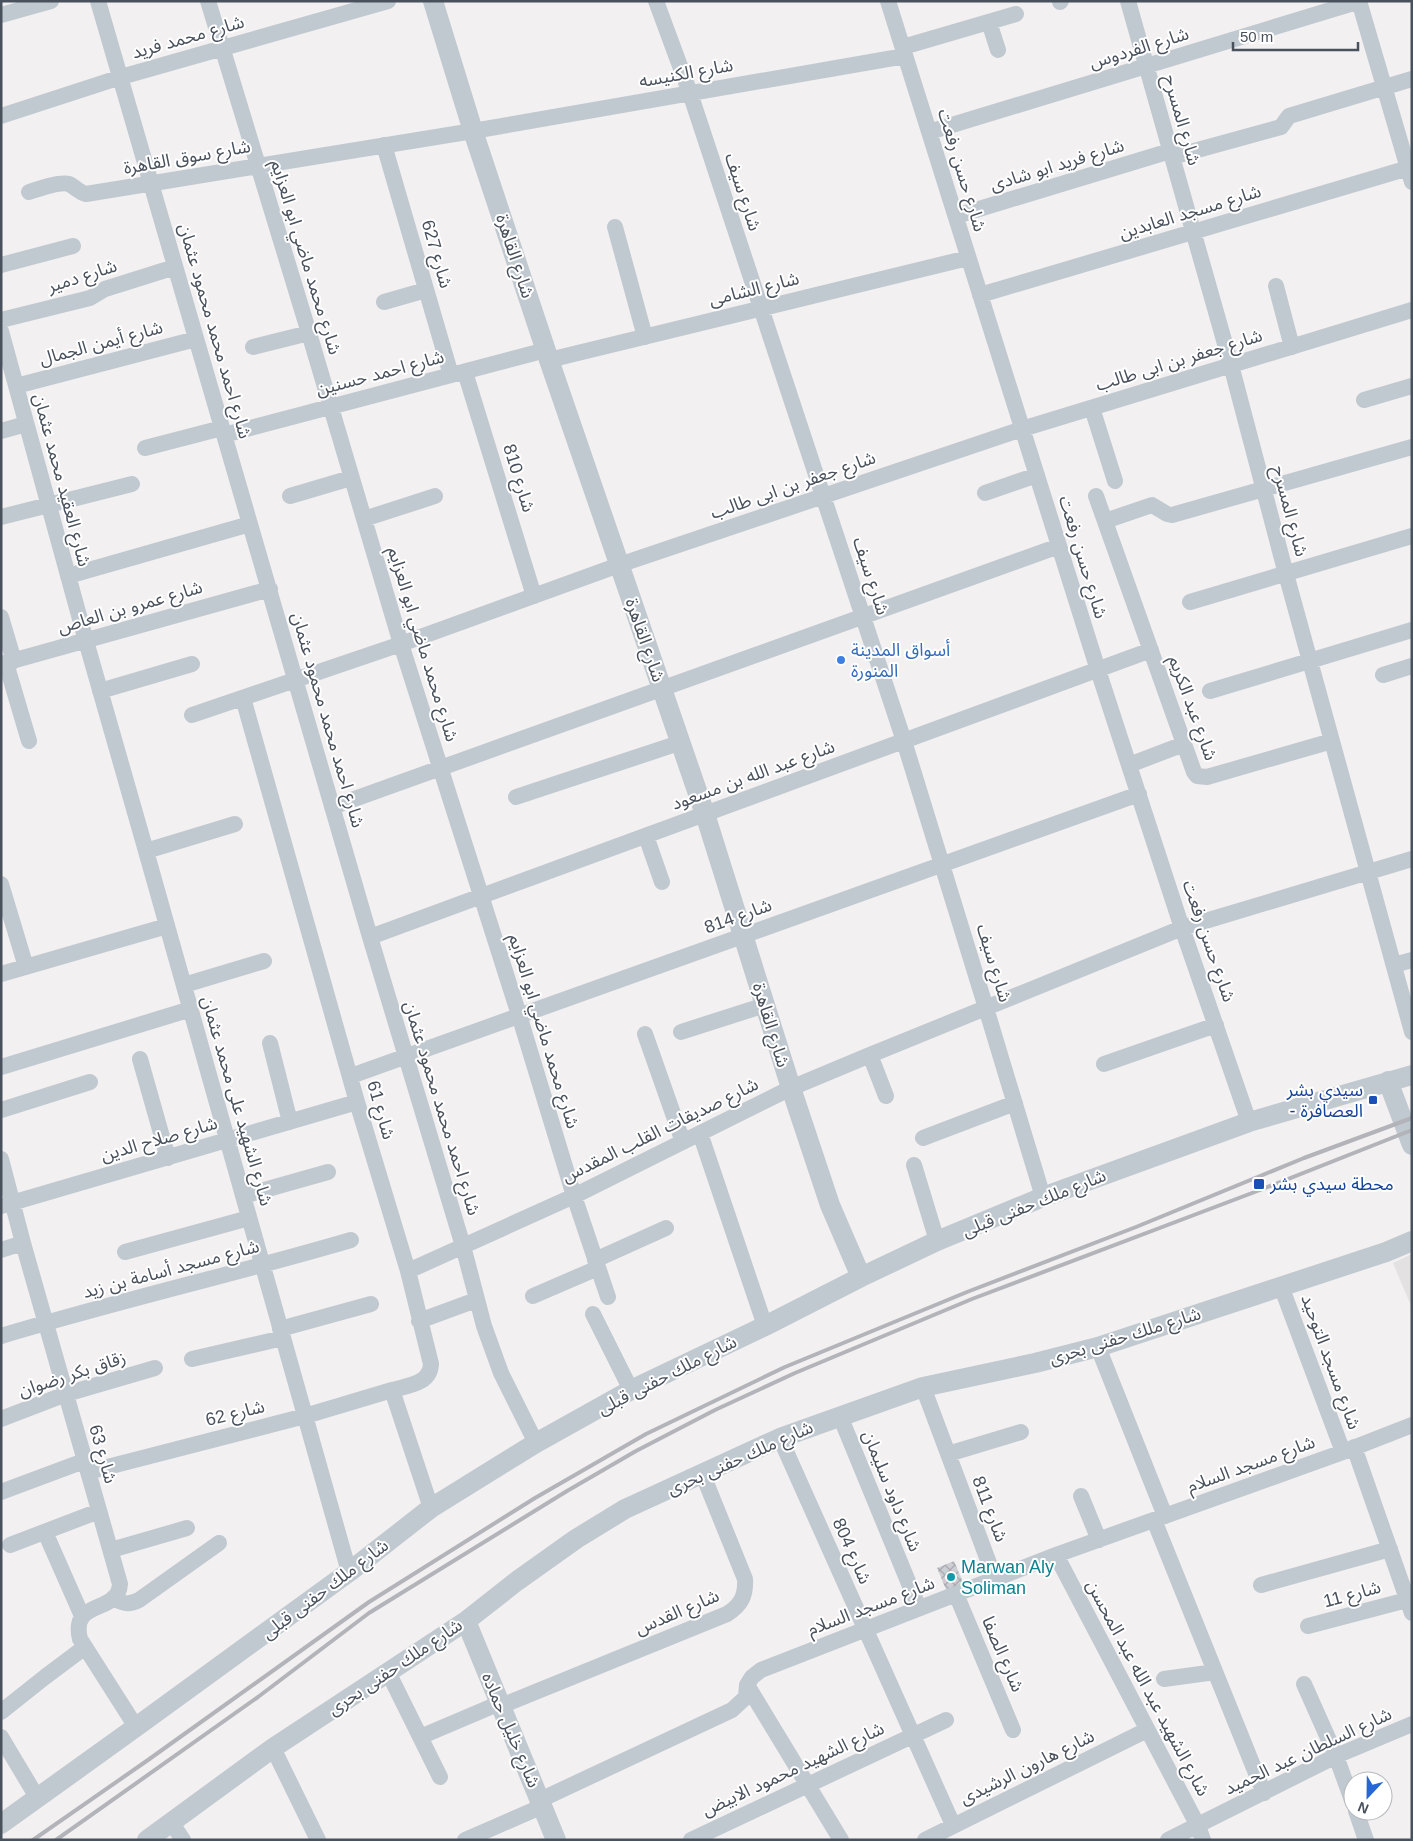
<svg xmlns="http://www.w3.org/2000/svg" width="1413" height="1841" viewBox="0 0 1413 1841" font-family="Helvetica,'Noto Sans Arabic',sans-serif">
	<defs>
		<pattern id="building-cross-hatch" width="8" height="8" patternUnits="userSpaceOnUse" patternTransform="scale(1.25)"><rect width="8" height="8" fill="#cdced4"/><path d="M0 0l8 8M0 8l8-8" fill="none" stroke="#a8aaaf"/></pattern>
	</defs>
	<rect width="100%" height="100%" fill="#f2f0f0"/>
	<path fill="#e3e1e1" d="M 1412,1254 L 1412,1308 L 1393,1263 Z"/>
	<path fill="url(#building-cross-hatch)" d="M 954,1561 L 965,1587 L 948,1594 L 937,1568 Z"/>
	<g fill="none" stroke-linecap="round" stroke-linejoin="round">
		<path stroke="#c1c9d0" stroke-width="16" d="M 98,1 L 370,937 L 463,1246 L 484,1326 L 501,1373 L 536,1443
			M 208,1 L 309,333 L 401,644 L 519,1015 L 574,1196 L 608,1297
			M 656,1 L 690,93 L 904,741 L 986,1008 L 1043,1197
			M 888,1 L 1098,670 L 1182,928 L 1249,1122
			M 1128,1 L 1231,365 L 1286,574 L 1412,1032
			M 1359,1 L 1412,182
			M 1060,2 L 1061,1
			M 1,15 L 51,1
			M 989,22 L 998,50
			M 903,47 L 1016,14
			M 1,116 L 121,77 L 388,1
			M 929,132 L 1360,1
			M 384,145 L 451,375
			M 1172,157 L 1281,127 L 1289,116 L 1412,79
			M 29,192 C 38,189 61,181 69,184 C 75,187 79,192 86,194 L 473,131 L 905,56
			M 956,216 L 1170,151
			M 615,227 L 645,337
			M 1,265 L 73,246
			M 1276,286 L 1292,347
			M 980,295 L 1412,167
			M 384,302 L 426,290
			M 1,320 L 90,298 L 105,289 L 175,267
			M 1,331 L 86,641 L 146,851 L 349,1572
			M 253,347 L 309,333
			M 549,360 L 968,258
			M 465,372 L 534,596
			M 16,386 L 196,339
			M 1364,400 L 1412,386
			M 1092,408 L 1115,481
			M 1,431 L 26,424
			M 224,435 L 546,350
			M 145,448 L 222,428
			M 985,493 L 1037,475
			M 290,496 L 351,478
			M 1096,496 L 1194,772 L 1197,776 L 1207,777 L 1332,741
			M 1,517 L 132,484
			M 364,519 L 435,496
			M 1105,521 L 1152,505 L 1167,514 L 1172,515 L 1412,447
			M 68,576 L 250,524
			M 1190,602 L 1412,536
			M 1,617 L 14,661
			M 6,663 L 29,741
			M 1,664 L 270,589
			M 1383,675 L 1412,666
			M 100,691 L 192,664
			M 1210,691 L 1412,630
			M 243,698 L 357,1102 L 408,1271 L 431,1364 C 430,1384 409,1385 392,1390 L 431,1508
			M 192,715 L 401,644 L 619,565 L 1022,429 L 1412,310
			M 1129,765 L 1184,744
			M 516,797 L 679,743
			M 332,807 L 1059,546
			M 646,836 L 662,882
			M 146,851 L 235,824
			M 1,884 L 26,967
			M 370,937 L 1151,650
			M 1394,965 L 1412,960
			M 1,974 L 167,926
			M 184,985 L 264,961
			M 681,1032 L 765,1005
			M 645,1034 L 683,1142
			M 270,1043 L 290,1122
			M 870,1055 L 886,1096
			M 140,1059 L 168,1158
			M 1104,1064 L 1216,1025
			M 1,1067 L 191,1009
			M 351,1076 L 1139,794
			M 1,1110 L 90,1082
			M 700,1133 L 765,1326
			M 923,1138 L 1015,1103
			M 1,1159 L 23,1243 L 120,1584 C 118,1615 70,1598 80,1639 L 136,1727
			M 914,1165 L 937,1241
			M 243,1196 L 328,1172
			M 1,1206 L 357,1102
			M 1,1250 L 23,1243
			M 125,1252 L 249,1218
			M 595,1260 L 666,1228
			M 408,1271 L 574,1196 L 791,1088 L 870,1055 L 1182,928 L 1412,859
			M 1281,1286 L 1343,1452
			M 533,1296 L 598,1268
			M 593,1314 L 631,1390
			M 419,1321 L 476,1300
			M 280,1329 L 371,1304
			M 1,1336 C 117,1301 235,1274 351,1240
			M 1098,1347 L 1165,1516
			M 192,1359 L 283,1338
			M 923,1387 L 995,1579
			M 840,1416 L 919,1608
			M 1,1419 L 66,1394 L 155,1368
			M 780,1438 L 953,1825
			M 1354,1447 L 1412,1613
			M 948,1454 L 1021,1432
			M 88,1472 L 305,1416 L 392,1390
			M 1,1492 L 84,1461
			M 1081,1496 L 1099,1540
			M 1154,1520 L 1264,1793
			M 45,1532 L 82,1616
			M 10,1545 L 99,1511
			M 111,1550 L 187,1528
			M 1056,1555 L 1198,1826 L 1203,1840
			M 1261,1585 L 1390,1549
			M 956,1594 L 1013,1730
			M 113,1598 C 123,1604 129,1605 139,1600 L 219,1543
			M 1308,1626 L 1407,1600
			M 388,1672 L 440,1777
			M 1164,1679 L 1215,1672
			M 1304,1684 L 1336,1756 L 1353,1803
			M 747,1685 L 841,1840
			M 501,1706 L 727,1614 C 741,1605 746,1596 745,1579 L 703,1475
			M 1,1712 L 45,1677 L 85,1647
			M 1,1737 L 38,1799
			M 420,1737 L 500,1703
			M 273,1748 L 318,1840
			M 540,1800 L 732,1710 L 746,1697 L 747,1685 L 752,1677 L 761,1670 L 1056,1555 L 1343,1452 L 1412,1425
			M 1356,1811 L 1366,1840
			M 171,1822 L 183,1840
			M 465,1840 L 543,1806
			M 691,1840 L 946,1720
			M 925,1840 L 1147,1730
			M 1168,1840 L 1336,1756 L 1412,1724"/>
		<path stroke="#c1c9d0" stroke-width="20" d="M 433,1 L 473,131 L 549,360 L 705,814 L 791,1088 L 830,1205 L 861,1277
			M 1388,1081 L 1412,1145
			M 466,1621 L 556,1840
			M 1,1824 L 136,1727 L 349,1572 L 431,1508 L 536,1443 L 631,1390 L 765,1326 L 861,1277 L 937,1241 L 1043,1197 L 1249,1122 L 1412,1075
			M 147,1840 L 273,1748 L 466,1621 L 517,1581 L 576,1539 L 625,1509 L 780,1438 L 923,1387 L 1035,1363 L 1098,1347 L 1386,1252 L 1412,1241"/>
		<path stroke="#b2b4b9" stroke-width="4" d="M 33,1840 L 148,1760 L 369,1602 L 535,1498 L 646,1434 L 785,1367 L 967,1292 L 1136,1227 L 1304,1158 L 1412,1118
			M 56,1840 L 258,1697 L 369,1613 L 567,1491 L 636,1451 L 715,1410 L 795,1373 L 972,1299 L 1260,1190 L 1412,1130"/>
	</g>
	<circle fill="#3f7fe0" stroke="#fff" stroke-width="2" cx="841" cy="660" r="5"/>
	<g fill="#1a4fb4" stroke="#fff" stroke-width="2">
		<rect x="1368" y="1095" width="10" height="10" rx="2.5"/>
		<rect x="1253" y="1178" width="12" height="12" rx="2.5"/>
	</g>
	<circle fill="#0f9aa8" stroke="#fff" stroke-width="2" cx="951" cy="1577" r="5"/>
	<g text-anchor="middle" stroke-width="4" stroke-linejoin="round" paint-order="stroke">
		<g font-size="18" fill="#49515c" stroke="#fff">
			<text transform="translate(188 37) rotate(-16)" y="6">شارع محمد فريد</text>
			<text transform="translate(1139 48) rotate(-17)" y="6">شارع الفردوس</text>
			<text transform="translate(686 73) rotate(-10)" y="6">شارع الكنيسه</text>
			<text transform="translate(1182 120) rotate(74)" y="6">شارع المسرح</text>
			<text transform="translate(187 157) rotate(-10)" y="6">شارع سوق القاهرة</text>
			<text transform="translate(1057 165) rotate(-17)" y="6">شارع فريد ابو شادى</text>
			<text transform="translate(962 170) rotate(73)" y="6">شارع حسن رفعت</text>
			<text transform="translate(743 192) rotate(72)" y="6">شارع سيف</text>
			<text transform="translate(1190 212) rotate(-17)" y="6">شارع مسجد العابدين</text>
			<text transform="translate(437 254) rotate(74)" y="6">شارع 627</text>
			<text transform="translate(515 256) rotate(72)" y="6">شارع القاهرة</text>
			<text transform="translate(306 257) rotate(73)" y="6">شارع محمد ماضي ابو العزايم</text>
			<text transform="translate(82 276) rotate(-18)" y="6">شارع دمير</text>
			<text transform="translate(754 289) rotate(-14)" y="6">شارع الشامى</text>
			<text transform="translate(215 331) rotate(74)" y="6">شارع احمد محمد محمود عثمان</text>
			<text transform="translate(101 343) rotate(-15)" y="6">شارع أيمن الجمال</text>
			<text transform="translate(1179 360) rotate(-17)" y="6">شارع جعفر بن ابى طالب</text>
			<text transform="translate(380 373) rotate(-15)" y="6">شارع احمد حسنين</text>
			<text transform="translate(519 478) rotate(73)" y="6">شارع 810</text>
			<text transform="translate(62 480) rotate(75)" y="6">شارع العقيد محمد عثمان</text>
			<text transform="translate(793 485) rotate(-19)" y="6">شارع جعفر بن ابى طالب</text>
			<text transform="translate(1290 511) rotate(75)" y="6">شارع المسرح</text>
			<text transform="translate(1083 557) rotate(73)" y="6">شارع حسن رفعت</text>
			<text transform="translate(871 576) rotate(72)" y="6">شارع سيف</text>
			<text transform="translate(130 607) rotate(-16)" y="6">شارع عمرو بن العاص</text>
			<text transform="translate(645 640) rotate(71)" y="6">شارع القاهرة</text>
			<text transform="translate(423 644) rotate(73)" y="6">شارع محمد ماضي ابو العزايم</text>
			<text transform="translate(1193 708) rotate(70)" y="6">شارع عبد الكريم</text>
			<text transform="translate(328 720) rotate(74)" y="6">شارع احمد محمد محمود عثمان</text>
			<text transform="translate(753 775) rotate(-20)" y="6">شارع عبد الله بن مسعود</text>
			<text transform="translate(738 916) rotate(-20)" y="6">شارع 814</text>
			<text transform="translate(1209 941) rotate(71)" y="6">شارع حسن رفعت</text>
			<text transform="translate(994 963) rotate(73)" y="6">شارع سيف</text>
			<text transform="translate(771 1025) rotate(73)" y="6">شارع القاهرة</text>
			<text transform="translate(544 1031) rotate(73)" y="6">شارع محمد ماضي ابو العزايم</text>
			<text transform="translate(237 1101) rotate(74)" y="6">شارع الشهيد على محمد عثمان</text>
			<text transform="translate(442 1108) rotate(73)" y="6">شارع احمد محمد محمود عثمان</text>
			<text transform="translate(381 1110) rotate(74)" y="6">شارع 61</text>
			<text transform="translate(660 1130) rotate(-26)" y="6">شارع صديقات القلب المقدس</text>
			<text transform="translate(159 1139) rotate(-16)" y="6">شارع صلاح الدين</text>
			<text transform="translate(1034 1203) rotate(-22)" y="6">شارع ملك حفنى قبلى</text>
			<text transform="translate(171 1269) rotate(-15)" y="6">شارع مسجد أسامة بن زيد</text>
			<text transform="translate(1125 1336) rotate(-17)" y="6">شارع ملك حفنى بحرى</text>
			<text transform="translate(1331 1362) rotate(70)" y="6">شارع مسجد التوحيد</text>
			<text transform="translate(72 1374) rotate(-18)" y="6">زقاق بكر رضوان</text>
			<text transform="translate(667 1375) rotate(-27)" y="6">شارع ملك حفنى قبلى</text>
			<text transform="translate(235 1413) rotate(-14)" y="6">شارع 62</text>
			<text transform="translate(103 1454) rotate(74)" y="6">شارع 63</text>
			<text transform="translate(740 1458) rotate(-24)" y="6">شارع ملك حفنى بحرى</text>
			<text transform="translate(1251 1464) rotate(-20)" y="6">شارع مسجد السلام</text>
			<text transform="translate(892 1491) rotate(68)" y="6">شارع داود سليمان</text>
			<text transform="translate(990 1509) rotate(69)" y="6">شارع 811</text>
			<text transform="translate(852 1551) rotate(66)" y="6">شارع 804</text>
			<text transform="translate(325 1589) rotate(-37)" y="6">شارع ملك حفنى قبلى</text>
			<text transform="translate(1352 1594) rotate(-15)" y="6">شارع 11</text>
			<text transform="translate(871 1606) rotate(-21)" y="6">شارع مسجد السلام</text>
			<text transform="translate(677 1612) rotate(-23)" y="6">شارع القدس</text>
			<text transform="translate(1003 1654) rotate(67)" y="6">شارع الصفا</text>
			<text transform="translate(395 1667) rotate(-34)" y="6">شارع ملك حفنى بحرى</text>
			<text transform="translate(1148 1688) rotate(62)" y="6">شارع الشهيد عبد الله عبد المحسن</text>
			<text transform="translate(511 1730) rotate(67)" y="6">شارع خليل حماده</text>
			<text transform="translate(1308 1751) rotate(-25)" y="6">شارع السلطان عبد الحميد</text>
			<text transform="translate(1027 1767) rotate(-26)" y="6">شارع هارون الرشيدى</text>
			<text transform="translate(793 1769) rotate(-25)" y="6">شارع الشهيد محمود الابيض</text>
		</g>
		<g font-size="18" fill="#366cbe" stroke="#fff" text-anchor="start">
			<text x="851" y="656">أسواق المدينة<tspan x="851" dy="21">المنورة</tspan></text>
		</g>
		<g font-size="18" fill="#164399" stroke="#fff" text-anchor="end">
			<text x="1363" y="1096">سيدي بشر<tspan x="1363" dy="21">- العصافرة</tspan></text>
			<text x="1270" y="1190" text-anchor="start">محطة سيدي بشر</text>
		</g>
		<g font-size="18" fill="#0d838f" stroke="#fff" text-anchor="start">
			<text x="961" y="1573">Marwan Aly<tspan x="961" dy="21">Soliman</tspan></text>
		</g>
	</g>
	<rect width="1413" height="1841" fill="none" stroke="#49515c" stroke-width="5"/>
	<g transform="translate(1368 1796) rotate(202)"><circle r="24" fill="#ffffff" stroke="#b6b9be"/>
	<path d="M0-4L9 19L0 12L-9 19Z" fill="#2567d6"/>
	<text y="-8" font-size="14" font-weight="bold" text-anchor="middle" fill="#49515c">N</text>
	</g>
	<path d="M1233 42v8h125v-8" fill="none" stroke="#49515c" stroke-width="2.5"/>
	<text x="1240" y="42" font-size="15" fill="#49515c" stroke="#ffffff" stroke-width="4" paint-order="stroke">50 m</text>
</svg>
